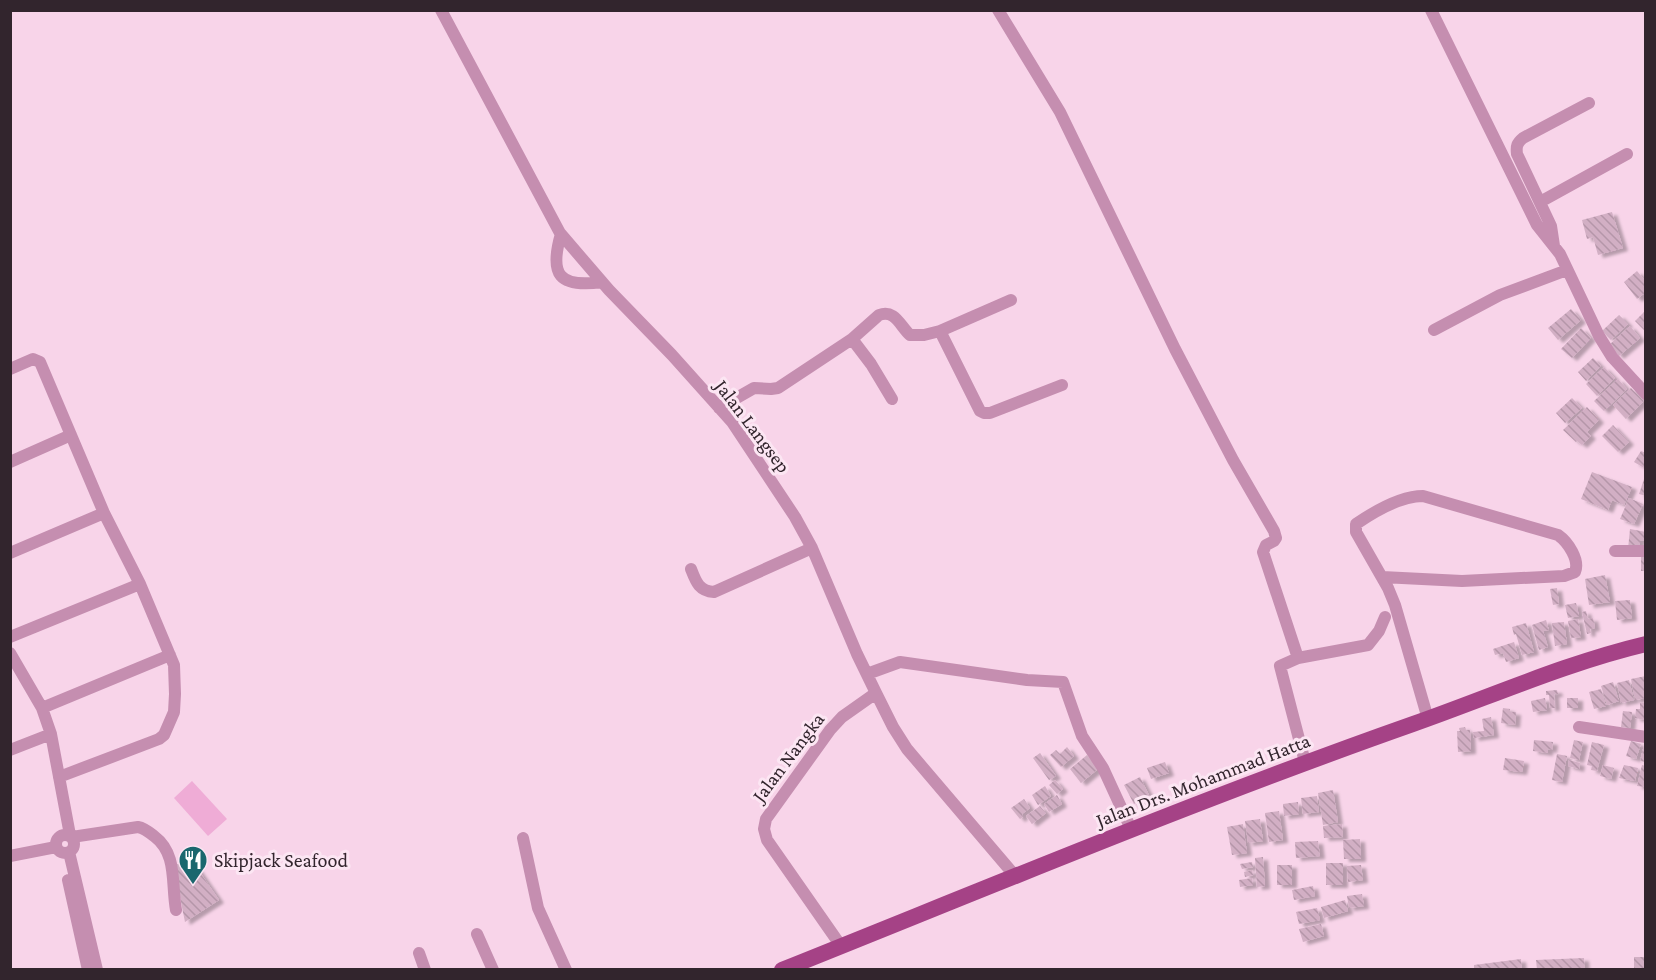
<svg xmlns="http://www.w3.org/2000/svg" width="1656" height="980" viewBox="0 0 1656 980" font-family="'Crimson Pro',serif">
	<defs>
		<pattern id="building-back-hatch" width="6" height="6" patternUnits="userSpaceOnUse" patternTransform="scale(1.5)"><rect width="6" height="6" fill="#d2afc4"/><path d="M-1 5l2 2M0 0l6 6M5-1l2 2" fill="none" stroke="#b596a9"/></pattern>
		<filter id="shadow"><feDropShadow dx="5" dy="3" stdDeviation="1.5" flood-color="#0004"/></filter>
	</defs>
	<rect width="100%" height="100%" fill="#f8d4e9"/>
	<path fill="#efacd6" d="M 192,781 L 227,819 L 208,836 L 174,798 Z"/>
	<path fill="url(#building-back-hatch)" filter="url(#shadow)" d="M 1612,212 L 1623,248 L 1598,255 L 1593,237 L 1587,239 L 1582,220 Z
		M 1637,271 L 1646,282 L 1646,292 L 1637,299 L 1624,282 Z
		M 1571,309 L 1581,320 L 1558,340 L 1548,328 Z
		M 1646,310 L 1646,328 L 1644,330 L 1635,321 Z
		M 1619,315 L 1628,324 L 1611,340 L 1602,331 Z
		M 1630,326 L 1640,338 L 1619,356 L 1609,345 Z
		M 1581,328 L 1591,338 L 1572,358 L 1561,349 Z
		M 1593,358 L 1601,366 L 1586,381 L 1578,372 Z
		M 1604,367 L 1615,378 L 1597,396 L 1586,384 Z
		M 1618,379 L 1627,389 L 1604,411 L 1594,401 Z
		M 1631,388 L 1644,401 L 1626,419 L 1613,405 Z
		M 1572,398 L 1582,408 L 1565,423 L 1556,413 Z
		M 1587,407 L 1599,420 L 1587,432 L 1591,436 L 1582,445 L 1577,441 L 1576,442 L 1563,430 Z
		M 1613,425 L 1629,442 L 1618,452 L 1602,436 Z
		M 1641,451 L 1646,453 L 1646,469 L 1634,462 Z
		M 1592,472 L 1632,487 L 1624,505 L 1612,500 L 1608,510 L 1581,499 Z
		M 1645,476 L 1646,476 L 1646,496 L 1639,494 Z
		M 1629,498 L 1643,504 L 1634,524 L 1620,519 Z
		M 1630,529 L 1646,532 L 1644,541 L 1640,540 L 1639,551 L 1628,549 Z
		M 1641,555 L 1646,555 L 1646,571 L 1641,571 Z
		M 1605,575 L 1610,602 L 1589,605 L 1585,579 Z
		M 1557,588 L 1559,604 L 1553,605 L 1550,589 Z
		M 1630,600 L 1632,618 L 1617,620 L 1615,601 Z
		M 1576,603 L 1579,616 L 1568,618 L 1565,605 Z
		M 1586,611 L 1588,619 L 1593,618 L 1595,628 L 1590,629 L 1591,633 L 1587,634 L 1582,612 Z
		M 1578,619 L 1581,637 L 1571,638 L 1568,621 Z
		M 1546,620 L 1549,630 L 1543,631 L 1548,647 L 1539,650 L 1532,625 Z
		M 1564,622 L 1567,644 L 1555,646 L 1552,623 Z
		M 1526,623 L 1534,652 L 1522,655 L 1516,634 L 1514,635 L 1512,627 Z
		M 1514,642 L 1519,658 L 1506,662 L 1503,653 L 1495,655 L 1493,649 Z
		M 1646,676 L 1646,698 L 1635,700 L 1631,679 Z
		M 1629,680 L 1634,700 L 1621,703 L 1617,683 Z
		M 1613,682 L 1619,701 L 1607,705 L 1601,686 Z
		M 1601,689 L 1606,706 L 1594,709 L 1589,692 Z
		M 1557,690 L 1558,694 L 1554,694 L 1555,708 L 1550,708 L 1549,695 L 1546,695 L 1546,691 Z
		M 1545,698 L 1547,710 L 1533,712 L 1531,701 Z
		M 1567,698 L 1578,698 L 1578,708 L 1567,708 Z
		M 1640,703 L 1646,703 L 1646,720 L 1635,718 L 1636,709 L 1640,709 Z
		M 1503,708 L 1510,709 L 1510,712 L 1516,712 L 1515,725 L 1501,723 Z
		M 1623,711 L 1632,712 L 1630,728 L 1621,727 Z
		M 1491,717 L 1494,735 L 1474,738 L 1473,732 L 1484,731 L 1482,719 Z
		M 1465,727 L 1466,730 L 1470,730 L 1471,751 L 1458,752 L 1457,731 L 1460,731 L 1459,728 Z
		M 1534,740 L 1553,742 L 1552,750 L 1548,749 L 1548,753 L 1533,751 Z
		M 1574,740 L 1583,742 L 1579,760 L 1570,758 Z
		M 1631,741 L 1641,744 L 1636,759 L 1626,756 Z
		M 1645,741 L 1646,741 L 1646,762 L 1640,761 Z
		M 1592,742 L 1604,745 L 1597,771 L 1591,770 L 1592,766 L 1587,765 Z
		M 1067,747 L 1074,756 L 1061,767 L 1050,755 L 1056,750 L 1060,754 Z
		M 1040,753 L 1056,776 L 1049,780 L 1033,758 Z
		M 1557,754 L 1567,756 L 1562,782 L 1552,780 Z
		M 1087,755 L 1098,769 L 1081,783 L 1070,769 Z
		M 1505,758 L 1524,761 L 1522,772 L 1503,770 Z
		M 1569,760 L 1580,763 L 1579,769 L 1568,766 Z
		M 1165,762 L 1169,773 L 1151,779 L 1147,768 Z
		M 1603,765 L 1614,768 L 1611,779 L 1600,776 Z
		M 1624,765 L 1638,768 L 1635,781 L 1619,778 Z
		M 1642,765 L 1646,766 L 1646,787 L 1637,786 Z
		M 1140,777 L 1150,797 L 1134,804 L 1124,785 Z
		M 1055,780 L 1063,789 L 1057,794 L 1049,785 Z
		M 1045,786 L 1051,796 L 1038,805 L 1032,795 Z
		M 1333,790 L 1338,822 L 1323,825 L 1318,793 Z
		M 1057,795 L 1062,804 L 1049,812 L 1044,804 Z
		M 1317,796 L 1319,812 L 1303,814 L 1301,798 Z
		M 1024,799 L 1030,808 L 1022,814 L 1023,817 L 1020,819 L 1011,808 Z
		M 1298,802 L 1299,814 L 1284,816 L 1283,804 Z
		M 1040,806 L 1046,813 L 1032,824 L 1026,816 Z
		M 1279,811 L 1283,840 L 1269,842 L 1265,813 Z
		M 1260,819 L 1263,841 L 1248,843 L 1245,821 Z
		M 1243,824 L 1247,853 L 1232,855 L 1227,827 Z
		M 1342,824 L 1343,837 L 1324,838 L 1323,826 Z
		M 1360,839 L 1361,859 L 1344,859 L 1343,840 Z
		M 1318,841 L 1320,856 L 1296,858 L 1295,842 Z
		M 1263,857 L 1265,886 L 1257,887 L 1255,858 Z
		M 1252,862 L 1253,867 L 1242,869 L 1240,864 Z
		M 173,863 L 197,868 L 219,900 L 185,922 Z
		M 1326,863 L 1343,863 L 1343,885 L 1326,885 Z
		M 1277,865 L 1292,865 L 1292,885 L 1277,885 Z
		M 1361,865 L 1363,880 L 1348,882 L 1347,866 Z
		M 1252,870 L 1253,875 L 1245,877 L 1244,872 Z
		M 1252,878 L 1253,885 L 1240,887 L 1239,880 Z
		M 1313,886 L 1315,896 L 1294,900 L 1292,890 Z
		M 1362,894 L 1364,906 L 1349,908 L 1347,896 Z
		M 1345,900 L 1348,911 L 1324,918 L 1321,907 Z
		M 1317,908 L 1320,920 L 1299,924 L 1296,912 Z
		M 1321,924 L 1324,936 L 1303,942 L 1299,929 Z
		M 1634,957 L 1646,957 L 1646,970 L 1634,970 Z
		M 1584,958 L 1585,970 L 1537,970 L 1536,960 Z
		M 1521,959 L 1522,970 L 1474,970 L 1474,965 Z"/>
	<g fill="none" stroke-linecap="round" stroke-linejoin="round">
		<path stroke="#c58eb0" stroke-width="12" d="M 441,10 L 560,233 L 609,290 L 672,355 L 732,422 L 795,517 L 812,548 L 857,654 L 876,693 L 893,727 L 907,749 L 1016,877
			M 998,10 L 1060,112 L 1175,349 L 1233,460 L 1274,531 L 1276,538 L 1274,541 L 1266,545 L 1263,552 L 1298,658
			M 1431,10 L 1537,225 L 1560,254 L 1599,336 L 1612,357 L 1646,394
			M 1540,202 L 1627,154
			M 561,234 C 549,275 559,288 602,282
			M 1554,246 L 1551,226 L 1517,154 C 1516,146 1517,143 1523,138 L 1589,103
			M 1011,300 L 940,331 L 980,411 L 984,413 L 990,413 L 1062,385
			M 1434,330 L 1500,295 L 1567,270
			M 852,339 L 871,364 L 892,399
			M 10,369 L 33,359 L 40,362 L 104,513
			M 719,408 L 754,388 L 771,389 L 778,388 L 852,339 L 879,315 C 895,309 900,326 910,335 L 924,335 L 940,331
			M 10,462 L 71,435
			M 1615,551 L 1646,551
			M 10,553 L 104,513 L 140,584 L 174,665 L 175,694 L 174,712 L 164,735 L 159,739 L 59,777
			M 691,569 C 696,582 699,591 714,592 L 812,548
			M 1382,577 L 1462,581 L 1564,576 L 1575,572 C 1580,560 1568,542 1558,535 L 1423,496 C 1400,496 1375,511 1356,524 L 1356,532 L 1388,588 L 1395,605 L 1428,719
			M 10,637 L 140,584
			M 10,653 L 42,708 L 51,734 L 70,835
			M 867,674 L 900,662 L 1027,680 L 1063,682 L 1082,736 L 1103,768 L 1131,829
			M 42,708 L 170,655
			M 1579,727 L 1646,737
			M 10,750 L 51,734
			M 1305,762 L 1280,666 L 1298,658 L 1368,645 L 1379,631 L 1385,617
			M56 844a9 9 0 1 1 18 0a9 9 0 1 1-18 0Z
			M 72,837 L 138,827 C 144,828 149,832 154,836 C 178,854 171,884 176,910
			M 523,838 L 538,908 L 566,970
			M 69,852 L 97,970
			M 10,856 L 56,847
			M 68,880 L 88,970
			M 477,934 L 493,970
			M 841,946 L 767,840 L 764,829 L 766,819 L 830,730 L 842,717 L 876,693
			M 419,953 L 425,970"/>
		<path stroke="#a54286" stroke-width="16" d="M 782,970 C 992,886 1200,799 1413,724 C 1490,697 1566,663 1646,644"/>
	</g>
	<defs>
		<g id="restaurant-pin" transform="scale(1.5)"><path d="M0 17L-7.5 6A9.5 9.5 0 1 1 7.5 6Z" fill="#1a676e" stroke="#fce6f3"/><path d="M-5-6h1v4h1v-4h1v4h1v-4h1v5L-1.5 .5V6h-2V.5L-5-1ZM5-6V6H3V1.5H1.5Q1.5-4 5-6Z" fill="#fff"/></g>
	</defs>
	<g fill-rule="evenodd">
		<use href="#restaurant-pin" x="193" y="860"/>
	</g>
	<g text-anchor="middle" stroke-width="6" stroke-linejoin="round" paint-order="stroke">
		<g font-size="20" fill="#32252d" stroke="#fce6f3">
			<text transform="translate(753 426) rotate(53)" y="7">Jalan Langsep</text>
			<text transform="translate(788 757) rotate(-53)" y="7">Jalan Nangka</text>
			<text transform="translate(1203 780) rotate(-21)" y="7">Jalan Drs. Mohammad Hatta</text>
		</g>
		<g font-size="20" fill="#32252d" stroke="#fce6f3" text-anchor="start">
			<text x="214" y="867">Skipjack Seafood</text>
		</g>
	</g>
	<rect width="1656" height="980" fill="none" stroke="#32252d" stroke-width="24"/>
</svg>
